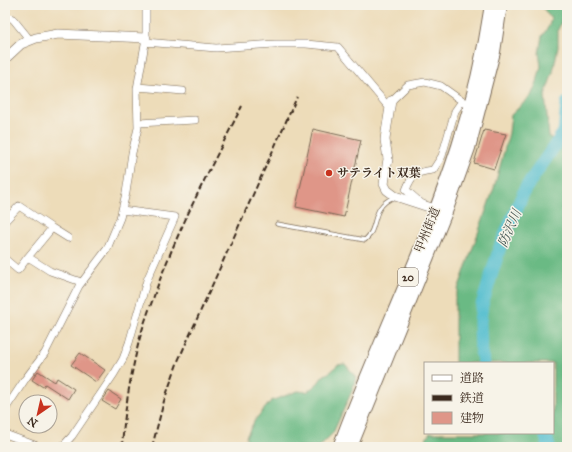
<svg xmlns="http://www.w3.org/2000/svg" width="572" height="452" viewBox="0 0 572 452" font-family="'IM FELL Great Primer','Noto Serif JP',serif">
	<rect width="100%" height="100%" fill="#f7f3e8"/>
	<filter id="ink" filterUnits="userSpaceOnUse"><feTurbulence type="fractalNoise" baseFrequency=".025" numOctaves="2"/><feDisplacementMap in="SourceGraphic" scale="8" xChannelSelector="R" yChannelSelector="G"/><feConvolveMatrix kernelMatrix="1 2 1 2 8 2 1 2 1" color-interpolation-filters="sRGB"/></filter>
	<filter id="wash" filterUnits="userSpaceOnUse"><feTurbulence type="fractalNoise" baseFrequency=".012" numOctaves="4" result="noise"/><feDisplacementMap in="SourceGraphic" scale="16" xChannelSelector="R" yChannelSelector="G"/><feGaussianBlur stdDeviation="0.9" result="paint"/><feColorMatrix in="noise" values="0 0 0 0 0 0 0 0 0 0 0 0 0 0 0 0 0 1.4 0 .05"/><feComposite in="paint" operator="in"/></filter>
	<g filter="url(#wash)">
		<rect width="100%" height="100%" fill="#eddcb9"/>
		<path fill="#6bba84" stroke="#537251" d="M 541,5 L 561,5 L 564,15 L 558,30 L 558,47 L 553,72 L 545,95 L 549,137 L 567,147 L 567,447 L 421,447 L 430,433 L 553,433 L 553,363 L 455,363 L 455,298 L 494,188 L 509,133 L 511,115 L 531,96 L 537,82 L 541,66 L 539,53 L 542,36 L 549,26 L 551,19 Z
			M 345,364 L 356,377 L 352,391 L 333,433 L 319,447 L 245,447 L 247,444 L 246,437 L 255,420 L 271,401 L 298,391 L 307,392 L 318,383 L 323,376 L 332,371 L 337,365 Z"/>
		<g fill="none" stroke-linecap="round" stroke-linejoin="round">
			<path stroke="#53becf" stroke-width="13" d="M 484,363 L 481,353 L 480,322 L 482,305 L 500,247 L 525,189 L 564,132 L 567,103
				M 545,433 L 549,447"/>
		</g>
		<g id="blocks">
			<path fill="#df9688" d="M 313,129 L 361,140 L 344,217 L 296,207 Z
				M 484,130 L 506,134 L 494,169 L 474,163 Z
				M 80,353 L 105,370 L 96,382 L 71,365 Z
				M 38,371 L 55,382 L 57,378 L 74,389 L 68,399 L 45,384 L 43,387 L 32,380 Z
				M 109,391 L 121,399 L 115,409 L 102,401 Z"/>
		</g>
	</g>
	<g filter="url(#ink)">
		<use href="#blocks" fill-opacity="0" stroke="#796854" stroke-width="1"/>
		<g fill="none" stroke-linecap="round" stroke-linejoin="round">
			<g stroke="#796854" stroke-width="5">
				<path id="lane" d="M 277,224 L 365,240 C 380,227 369,208 394,197"/>
			</g>
			<g stroke="#796854" stroke-width="8">
				<path id="street" d="M 5,16 L 13,19 L 30,40
					M 145,42 L 216,48 L 275,44 L 306,44 L 338,47 L 387,105 L 408,85 L 425,82 L 441,86 L 462,101 L 470,104
					M 138,87 L 183,91
					M 138,123 L 195,120
					M 421,203 L 406,190 C 412,174 416,172 433,170 L 442,156 L 455,111 L 462,101
					M 5,221 L 19,206 L 52,228
					M 68,238 L 52,228 L 28,257 L 50,271 L 81,282
					M 5,259 L 18,270 L 28,257
					M 5,411 L 8,405 L 26,378 L 45,353 L 79,286 L 107,249 L 120,218 L 126,193 L 132,153 L 138,128 L 137,89 L 146,38 L 146,5
					M 5,434 L 40,447
					M 62,447 L 72,436 L 114,374 L 123,359 L 129,343 L 147,280 L 175,217 L 122,210"/>
			</g>
			<g stroke="#796854" stroke-width="10">
				<path id="secondary" d="M 5,59 L 21,44 L 36,38 L 58,34 L 146,38
					M 391,101 L 386,132 L 385,140 L 388,159 L 384,184 L 387,190 L 395,196 L 441,211"/>
			</g>
			<g stroke="#796854" stroke-width="14">
				<path id="highway" d="M 339,447 C 376,346 425,249 458,146 C 473,100 484,52 491,5
					M 351,447 L 446,212 L 469,148 L 494,52 L 501,5"/>
			</g>
			<use href="#lane" stroke="#fff" stroke-width="3.5"/>
			<use href="#street" stroke="#fff" stroke-width="7"/>
			<use href="#secondary" stroke="#fff" stroke-width="9"/>
			<use href="#highway" stroke="#fff" stroke-width="12"/>
			<path stroke="#3b2a1e" stroke-width="2" stroke-dasharray="6 3" stroke-linecap="butt" d="M 122,447 C 124,416 129,384 136,354 C 140,334 147,315 154,296 C 177,230 210,169 242,106
				M 152,447 L 164,401 L 178,361 L 297,97"/>
		</g>
	</g>
	<circle fill="#c8321e" stroke="#f7f3e8" stroke-width="1.5" cx="329" cy="173" r="4"/>
	<g text-anchor="middle" stroke-width="3" stroke-linejoin="round" paint-order="stroke">
		<rect fill="#f7f3e8" stroke="#73665b" stroke-width="1" x="398" y="268" width="20" height="18" rx="3"/>
		<g font-size="11" font-weight="bold" fill="#3b2a1e">
			<text x="408" y="281">20</text>
		</g>
		<g font-size="12" font-weight="bold" fill="#3b2a1e" stroke="#f7f3e8" text-anchor="start">
			<text x="337" y="177">サテライト双葉</text>
		</g>
		<g font-size="12" fill="#3b2a1e" stroke="#f7f3e8">
			<text transform="translate(427 230) rotate(-68)" y="4">甲州街道</text>
		</g>
		<g font-size="13" font-style="italic" fill="#425653" stroke="#f7f3e8">
			<text transform="translate(509 228) rotate(-67)" y="5">防沢川</text>
		</g>
	</g>
	<rect width="572" height="452" fill="none" stroke="#f7f3e8" stroke-width="20"/>
	<rect x="424" y="362" width="130" height="72" fill="#f7f3e8" stroke="#aca397"/>
	<rect x="432" y="375" width="20" height="6" fill="#ffffff" stroke="#aca397"/>
	<text x="460" y="382" font-size="12" fill="#3b2a1e">道路</text>
	<rect x="432" y="395" width="20" height="6" fill="#3b2a1e" stroke="#aca397"/>
	<text x="460" y="402" font-size="12" fill="#3b2a1e">鉄道</text>
	<rect x="432" y="412" width="20" height="12" fill="#df9688" stroke="#aca397"/>
	<text x="460" y="422" font-size="12" fill="#3b2a1e">建物</text>
	<g transform="translate(38 414) rotate(214)"><circle r="19" fill="#f7f3e8" stroke="#aca397"/>
	<path d="M0-3L7 15L0 10L-7 15Z" fill="#c8321e"/>
	<text y="-6" font-size="11" font-weight="bold" text-anchor="middle" fill="#3b2a1e">N</text>
	</g>
</svg>
